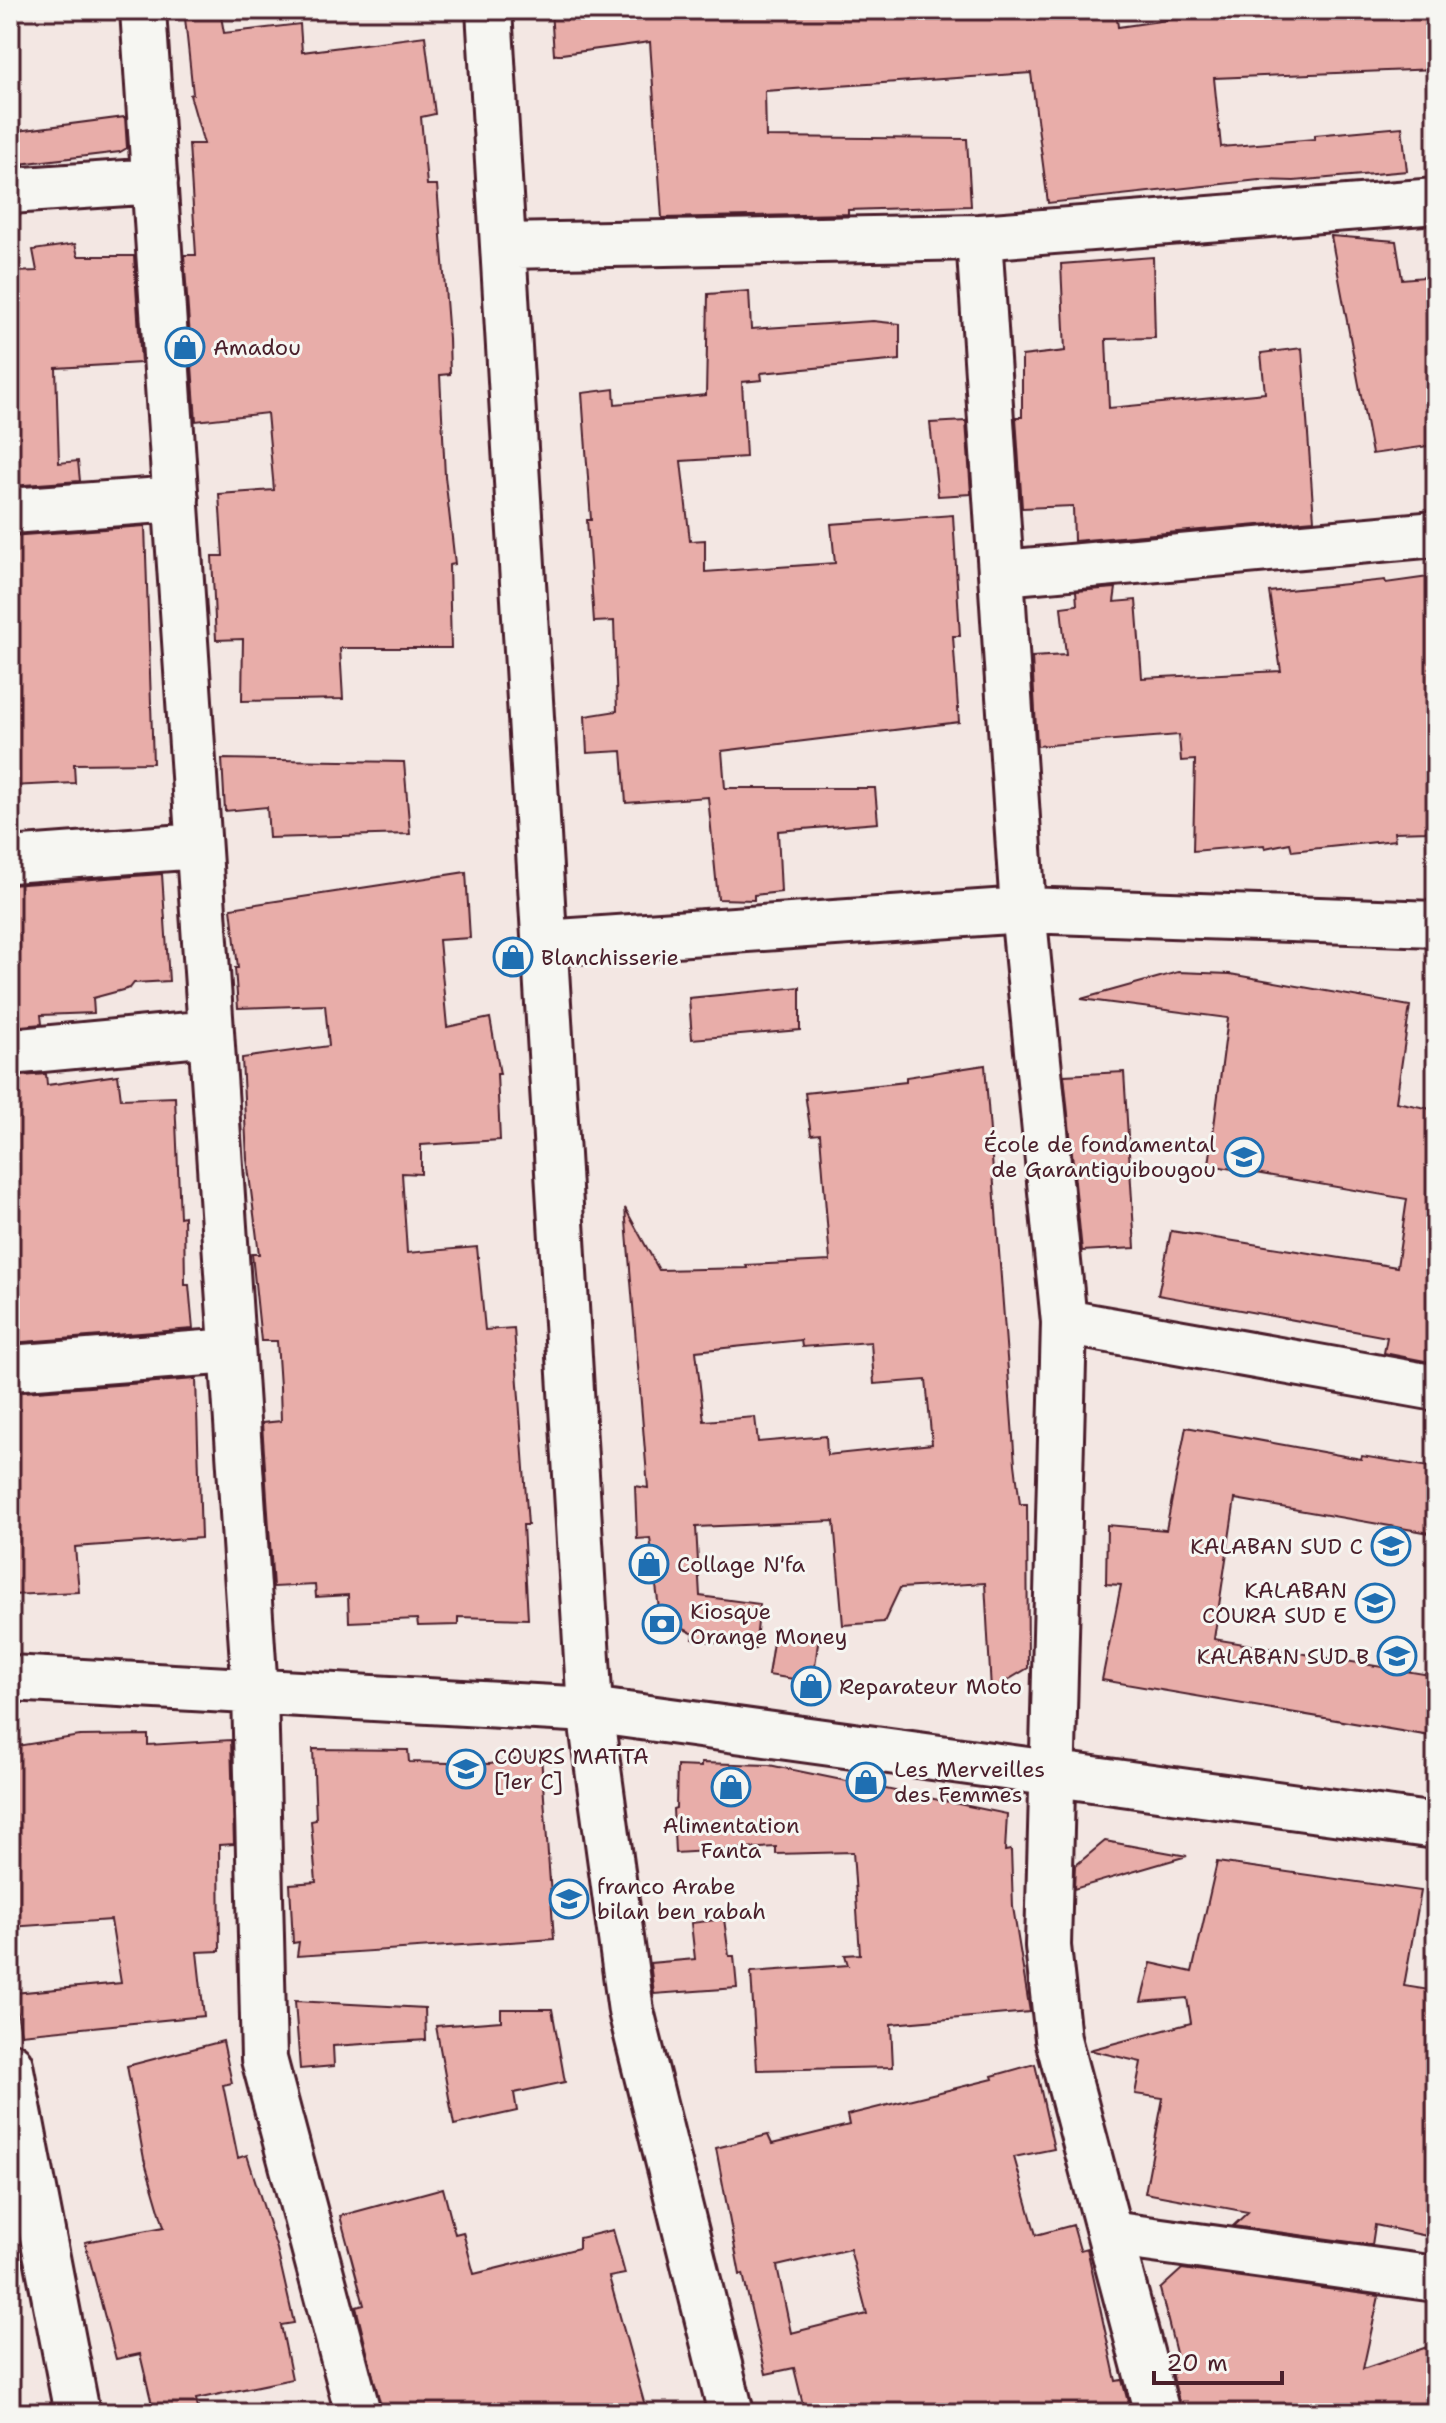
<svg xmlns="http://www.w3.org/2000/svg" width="1446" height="2423" viewBox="0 0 1446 2423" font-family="'Shantell Sans',sans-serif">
	<rect width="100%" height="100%" fill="#f3e7e3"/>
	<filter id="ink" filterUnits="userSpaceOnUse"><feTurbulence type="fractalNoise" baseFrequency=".0125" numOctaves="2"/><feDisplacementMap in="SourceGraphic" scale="16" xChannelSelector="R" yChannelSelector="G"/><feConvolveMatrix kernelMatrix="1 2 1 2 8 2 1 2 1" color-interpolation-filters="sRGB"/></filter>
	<g filter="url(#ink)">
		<path fill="#e8ada9" stroke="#4a1f2b" stroke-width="2" fill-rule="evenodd" d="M 551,10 L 1116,10 L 1118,27 L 1209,14 L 1209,10 L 1436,10 L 1436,69 L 1214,78 L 1221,147 L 1315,139 L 1315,135 L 1402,127 L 1407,171 L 1294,181 L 1259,180 L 1048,203 L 1031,73 L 765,91 L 766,137 L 967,139 L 971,206 L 848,210 L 848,214 L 662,218 L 650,42 L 554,55 Z
			M 221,16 L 224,33 L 300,24 L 302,52 L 425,36 L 435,114 L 421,117 L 427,185 L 437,185 L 449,338 L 450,374 L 440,375 L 445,476 L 455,564 L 449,565 L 451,648 L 340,648 L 343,699 L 242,701 L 243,639 L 216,640 L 212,556 L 223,556 L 219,494 L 274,490 L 267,413 L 196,421 L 184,255 L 196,255 L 189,144 L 204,144 L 190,95 L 193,94 L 185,18 Z
			M 125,117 L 127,148 L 120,152 L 10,165 L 10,132 Z
			M 1331,236 L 1396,241 L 1402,279 L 1436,276 L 1436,445 L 1372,454 Z
			M 75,244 L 78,256 L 134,256 L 141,363 L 56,368 L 59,463 L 78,461 L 80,481 L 10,486 L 10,289 L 16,287 L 14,272 L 37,271 L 33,250 Z
			M 1153,257 L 1155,338 L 1106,339 L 1109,408 L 1265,393 L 1261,353 L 1302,348 L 1314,520 L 1074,541 L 1073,506 L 1022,508 L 1016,417 L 1022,417 L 1022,356 L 1065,351 L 1061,264 Z
			M 749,291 L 751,329 L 873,321 L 900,324 L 900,360 L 761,373 L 762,380 L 742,382 L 746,457 L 681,461 L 690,541 L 705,540 L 705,572 L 835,563 L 831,524 L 953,515 L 960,636 L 953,636 L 959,722 L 722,751 L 725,788 L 875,788 L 878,823 L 778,831 L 781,892 L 754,895 L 754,900 L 718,899 L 708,797 L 626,803 L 622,751 L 587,753 L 585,716 L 617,711 L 614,621 L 594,622 L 587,520 L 591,520 L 582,393 L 614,389 L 615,404 L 706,395 L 708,294 Z
			M 966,421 L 971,494 L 938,496 L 930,423 Z
			M 145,526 L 153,763 L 74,764 L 75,783 L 10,786 L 10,536 Z
			M 1436,576 L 1436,759 L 1429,760 L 1430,831 L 1394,832 L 1395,840 L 1292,851 L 1290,843 L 1265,848 L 1264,845 L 1193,851 L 1195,760 L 1181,761 L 1179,735 L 1037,746 L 1032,657 L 1066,655 L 1061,607 L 1077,605 L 1076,591 L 1116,588 L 1114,602 L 1136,600 L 1142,678 L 1281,671 L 1269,592 L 1385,580 L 1386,583 Z
			M 222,759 L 404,762 L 410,834 L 269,838 L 267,807 L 225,811 Z
			M 466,872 L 470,938 L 439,940 L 447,1027 L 490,1018 L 500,1074 L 497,1074 L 500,1140 L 421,1145 L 421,1174 L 402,1173 L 407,1253 L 477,1247 L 485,1330 L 514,1328 L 528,1525 L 523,1525 L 528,1619 L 458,1617 L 458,1625 L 418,1626 L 417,1619 L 349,1622 L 348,1595 L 316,1597 L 315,1585 L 273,1587 L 262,1423 L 281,1421 L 280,1387 L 277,1341 L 261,1341 L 252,1254 L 259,1254 L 247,1159 L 242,1058 L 329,1046 L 325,1005 L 238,1008 L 235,968 L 238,968 L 231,908 Z
			M 162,874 L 169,981 L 134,983 L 130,988 L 93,998 L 94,1013 L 41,1015 L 42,1024 L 10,1027 L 10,885 Z
			M 1178,972 L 1230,974 L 1410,1006 L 1396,1102 L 1436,1110 L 1436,1322 L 1430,1362 L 1384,1353 L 1387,1337 L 1158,1295 L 1171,1231 L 1397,1267 L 1407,1199 L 1209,1165 L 1228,1018 L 1081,999 Z
			M 800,987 L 800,1030 L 692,1039 L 689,998 Z
			M 985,1065 L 1015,1464 L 1020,1504 L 1027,1504 L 1028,1668 L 991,1690 L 985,1583 L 900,1588 L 884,1622 L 843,1625 L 834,1521 L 696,1527 L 700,1596 L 760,1604 L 755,1649 L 693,1639 L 694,1634 L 660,1617 L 650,1538 L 637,1539 L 635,1486 L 648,1488 L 625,1208 L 659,1270 L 747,1268 L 746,1265 L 830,1261 L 820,1134 L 811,1135 L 805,1093 L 906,1082 L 906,1077 ZM 801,1340 L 802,1347 L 871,1342 L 874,1384 L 926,1380 L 932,1444 L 827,1455 L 826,1436 L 758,1442 L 755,1417 L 704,1421 L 696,1351 Z
			M 1124,1072 L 1135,1248 L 1082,1251 L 1064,1075 Z
			M 46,1074 L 47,1085 L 118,1075 L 121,1099 L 175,1097 L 180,1217 L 184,1216 L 185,1285 L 189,1285 L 193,1329 L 10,1343 L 10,1077 Z
			M 196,1379 L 201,1538 L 75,1547 L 79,1592 L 10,1595 L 10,1393 Z
			M 1186,1427 L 1361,1459 L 1362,1456 L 1436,1468 L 1436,1534 L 1235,1499 L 1214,1639 L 1436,1676 L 1436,1737 L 1102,1680 L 1121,1585 L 1106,1584 L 1107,1525 L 1166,1530 Z
			M 775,1629 L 819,1635 L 813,1682 L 768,1675 Z
			M 148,1735 L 148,1745 L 231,1740 L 234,1844 L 219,1845 L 220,1951 L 197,1952 L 204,2016 L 21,2034 L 14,1993 L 121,1983 L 111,1920 L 10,1927 L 10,1747 L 80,1736 Z
			M 313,1749 L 408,1750 L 409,1762 L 490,1764 L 541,1755 L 554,1939 L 297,1956 L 299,1942 L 293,1943 L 290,1884 L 316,1882 L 311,1821 L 316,1820 Z
			M 701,1763 L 769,1765 L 1007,1814 L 1005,1851 L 1011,1850 L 1013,1907 L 1030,2012 L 891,2024 L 893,2067 L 757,2070 L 751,1972 L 848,1965 L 845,1955 L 860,1954 L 853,1852 L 776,1854 L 776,1847 L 675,1853 L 673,1809 L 676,1808 L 677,1766 L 701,1767 Z
			M 1105,1841 L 1187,1856 L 1074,1889 L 1075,1866 Z
			M 1217,1862 L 1421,1891 L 1404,1986 L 1436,1991 L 1436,2238 L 1375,2225 L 1372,2245 L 1233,2226 L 1248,2212 L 1145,2193 L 1163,2098 L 1135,2094 L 1141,2062 L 1089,2050 L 1191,2023 L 1187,1998 L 1141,2002 L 1151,1963 L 1192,1972 Z
			M 724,1919 L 729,1956 L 734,1956 L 737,1988 L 654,1994 L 650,1963 L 695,1959 L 691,1923 Z
			M 295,2001 L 425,2008 L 426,2040 L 333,2046 L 334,2066 L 300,2069 Z
			M 501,2009 L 552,2009 L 565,2082 L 514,2093 L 517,2111 L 454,2125 L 436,2026 L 501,2021 Z
			M 223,2041 L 232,2083 L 223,2085 L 238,2158 L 247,2155 L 277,2249 L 294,2323 L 281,2325 L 292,2379 L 196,2399 L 199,2413 L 154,2413 L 140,2354 L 116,2359 L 85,2242 L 164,2227 L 144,2159 L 127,2066 Z
			M 1035,2064 L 1054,2149 L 1014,2157 L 1036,2235 L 1073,2225 L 1080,2250 L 1087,2248 L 1116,2381 L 1122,2380 L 1131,2413 L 805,2413 L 794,2368 L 766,2374 L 743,2274 L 740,2275 L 716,2148 L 768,2135 L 772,2144 L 849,2125 L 847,2115 L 993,2079 L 992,2076 ZM 850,2249 L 867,2314 L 791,2333 L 777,2266 Z
			M 443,2188 L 455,2234 L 463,2232 L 474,2274 L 579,2248 L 579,2238 L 613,2230 L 625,2274 L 609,2277 L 647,2413 L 530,2413 L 528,2405 L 498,2413 L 382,2413 L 356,2307 L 364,2305 L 340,2216 Z
			M 1182,2269 L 1379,2296 L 1363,2369 L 1436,2344 L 1436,2413 L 1181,2413 L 1171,2367 L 1179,2365 L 1160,2289 Z"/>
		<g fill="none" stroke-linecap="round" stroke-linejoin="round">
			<g stroke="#4a1f2b" stroke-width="50">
				<path id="minor" d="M 143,10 L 255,1692 L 264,2059 L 358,2413
					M 489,10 L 590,1710 L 631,2011 L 731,2413
					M 10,191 L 155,181
					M 979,237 L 1023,910 L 1064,1322 L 1048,1946 L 1058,2039 L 1157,2413
					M 503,246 L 979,237 L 1436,201
					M 10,511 L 176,499
					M 1002,573 L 1436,534
					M 10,860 L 198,846
					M 544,943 L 1023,910 L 1436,924
					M 10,1052 L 211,1033
					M 1064,1322 L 1436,1388
					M 10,1368 L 232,1351
					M 10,1678 L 590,1710 L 1436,1826
					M 10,2065 L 77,2413
					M 1110,2234 L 1436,2279"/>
			</g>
			<use href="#minor" stroke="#f6f6f2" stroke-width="44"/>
		</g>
	</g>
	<defs>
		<g id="shop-ring" transform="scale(2)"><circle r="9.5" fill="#f6f6f2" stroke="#1f6fb2" stroke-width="1.5"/><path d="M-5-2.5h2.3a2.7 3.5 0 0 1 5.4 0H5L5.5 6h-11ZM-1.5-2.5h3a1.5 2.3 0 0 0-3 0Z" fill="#1f6fb2"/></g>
		<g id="school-ring" transform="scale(2)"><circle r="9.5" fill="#f6f6f2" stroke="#1f6fb2" stroke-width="1.5"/><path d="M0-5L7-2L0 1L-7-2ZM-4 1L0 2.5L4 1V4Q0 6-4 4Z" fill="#1f6fb2"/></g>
		<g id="bank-ring" transform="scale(2)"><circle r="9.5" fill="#f6f6f2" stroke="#1f6fb2" stroke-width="1.5"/><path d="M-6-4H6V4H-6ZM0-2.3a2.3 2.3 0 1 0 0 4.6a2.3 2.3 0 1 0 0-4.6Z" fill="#1f6fb2"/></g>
	</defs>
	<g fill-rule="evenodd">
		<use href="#shop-ring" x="185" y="347"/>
		<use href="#shop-ring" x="513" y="957"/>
		<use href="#school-ring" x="1244" y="1157"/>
		<use href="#school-ring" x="1391" y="1546"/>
		<use href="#shop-ring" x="649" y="1564"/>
		<use href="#school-ring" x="1375" y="1603"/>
		<use href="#bank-ring" x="662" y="1624"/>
		<use href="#school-ring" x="1397" y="1656"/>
		<use href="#shop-ring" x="811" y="1686"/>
		<use href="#school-ring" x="466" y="1769"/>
		<use href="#shop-ring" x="866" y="1782"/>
		<use href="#shop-ring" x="731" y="1787"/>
		<use href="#school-ring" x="569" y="1899"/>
	</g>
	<g text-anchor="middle" stroke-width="6" stroke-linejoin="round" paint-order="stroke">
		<g font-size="22" fill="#4a1f2b" stroke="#f6f6f2" text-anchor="start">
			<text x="213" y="355">Amadou</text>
			<text x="541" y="965">Blanchisserie</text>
			<text x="1216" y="1152" text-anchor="end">École de fondamental<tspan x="1216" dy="25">de Garantiguibougou</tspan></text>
			<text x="1363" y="1554" text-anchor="end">KALABAN SUD C</text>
			<text x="677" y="1572">Collage N'fa</text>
			<text x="1347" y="1598" text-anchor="end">KALABAN<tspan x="1347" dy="25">COURA SUD E</tspan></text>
			<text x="690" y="1619">Kiosque<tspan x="690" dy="25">Orange Money</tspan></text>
			<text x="1369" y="1664" text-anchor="end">KALABAN SUD B</text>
			<text x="839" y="1694">Reparateur Moto</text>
			<text x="494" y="1764">COURS MATTA<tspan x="494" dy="25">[1er C]</tspan></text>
			<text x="894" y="1777">Les Merveilles<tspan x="894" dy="25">des Femmes</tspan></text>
			<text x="731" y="1833" text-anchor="middle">Alimentation<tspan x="731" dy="25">Fanta</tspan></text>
			<text x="597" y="1894">franco Arabe<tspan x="597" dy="25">bilan ben rabah</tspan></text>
		</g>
	</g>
	<rect width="1446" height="2423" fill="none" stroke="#f6f6f2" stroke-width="40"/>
	<rect x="20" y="20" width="1406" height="2383" fill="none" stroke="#4a1f2b" stroke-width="3" filter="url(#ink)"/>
	<path d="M1154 2371v12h128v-12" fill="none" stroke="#4a1f2b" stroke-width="4"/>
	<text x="1166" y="2371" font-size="24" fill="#4a1f2b" stroke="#f6f6f2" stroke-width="6" paint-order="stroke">20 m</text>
</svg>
